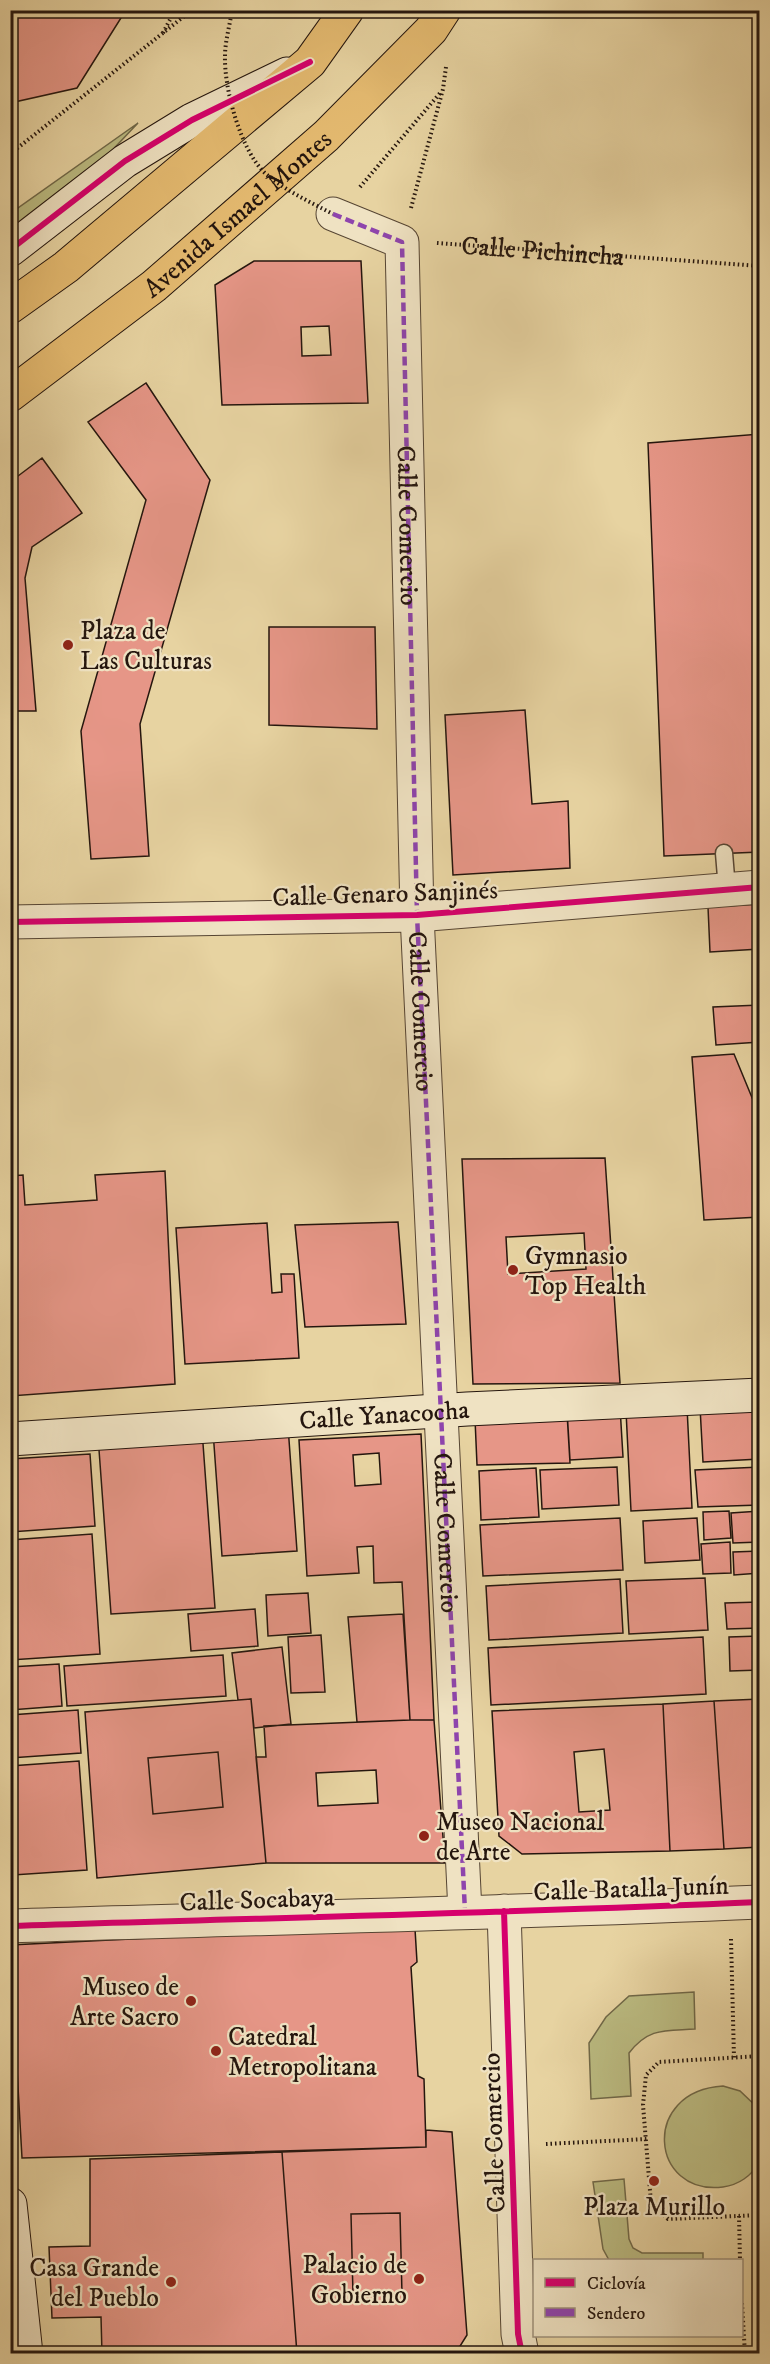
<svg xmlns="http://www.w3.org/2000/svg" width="770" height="2364" viewBox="0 0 770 2364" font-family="'IM FELL DW Pica',serif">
	<rect width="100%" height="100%" fill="#e7d3a1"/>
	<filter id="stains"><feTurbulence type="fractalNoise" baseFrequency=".00333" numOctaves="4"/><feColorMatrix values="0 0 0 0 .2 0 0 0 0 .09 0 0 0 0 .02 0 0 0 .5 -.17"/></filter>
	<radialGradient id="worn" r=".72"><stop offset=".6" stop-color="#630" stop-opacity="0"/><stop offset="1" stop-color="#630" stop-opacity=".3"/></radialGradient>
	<path fill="#bbbb81" stroke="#706848" stroke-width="1.5" d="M 138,123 L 46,220 L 11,249 L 11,213 Z
		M 694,1992 L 695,2029 C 666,2031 649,2027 629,2053 L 631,2096 L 591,2099 L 589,2043 L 606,2017 L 629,1996 Z
		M 723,2086 L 740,2091 L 759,2109 L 759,2162 C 752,2176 738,2185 723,2187 C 650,2196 640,2091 723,2086 Z
		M 624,2179 L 629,2239 L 633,2248 L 642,2253 L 703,2253 L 703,2260 L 609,2260 L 603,2249 L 593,2182 Z"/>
	<path fill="#e69687" stroke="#25160e" stroke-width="1.5" fill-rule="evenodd" d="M 10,10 L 126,10 L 77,88 L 10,103 Z
		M 254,261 L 361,261 L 368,403 L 222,405 L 215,285 ZM 329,326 L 331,355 L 302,356 L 301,327 Z
		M 146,383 L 210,480 L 140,724 L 149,856 L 91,859 L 81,731 L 146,500 L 88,422 Z
		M 760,434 L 760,852 L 664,856 L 648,443 Z
		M 42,458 L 82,513 L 32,547 L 25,578 L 36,711 L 10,711 L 10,482 Z
		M 269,627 L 375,627 L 377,729 L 269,725 Z
		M 525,710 L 532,804 L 568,801 L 570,868 L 453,875 L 445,715 Z
		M 760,904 L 760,949 L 710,952 L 708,907 Z
		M 760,1005 L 760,1042 L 716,1045 L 713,1007 Z
		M 734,1054 L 760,1117 L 760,1217 L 704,1220 L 692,1057 Z
		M 605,1158 L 620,1383 L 473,1384 L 462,1159 ZM 584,1233 L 586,1269 L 508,1274 L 506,1237 Z
		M 165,1171 L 175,1384 L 10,1396 L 10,1176 L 23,1175 L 25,1205 L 97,1200 L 95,1175 Z
		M 398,1222 L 406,1324 L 305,1327 L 295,1225 Z
		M 267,1223 L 272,1293 L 282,1292 L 281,1274 L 294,1274 L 299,1358 L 185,1364 L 176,1228 Z
		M 760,1404 L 760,1459 L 703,1462 L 700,1407 Z
		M 620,1407 L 623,1457 L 570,1460 L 567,1410 Z
		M 687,1407 L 692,1508 L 631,1511 L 626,1411 Z
		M 567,1413 L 570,1463 L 477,1465 L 475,1419 Z
		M 288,1426 L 297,1551 L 222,1556 L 213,1431 Z
		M 202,1430 L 215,1608 L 111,1614 L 98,1436 Z
		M 421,1434 L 429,1607 L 434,1720 L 410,1720 L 402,1582 L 374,1583 L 373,1546 L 357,1547 L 359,1573 L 307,1576 L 299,1440 ZM 379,1453 L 381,1484 L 355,1486 L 353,1455 Z
		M 90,1454 L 95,1526 L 10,1532 L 10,1459 Z
		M 617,1467 L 619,1505 L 542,1509 L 540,1470 Z
		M 760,1467 L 760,1505 L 698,1507 L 695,1470 Z
		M 536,1468 L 539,1517 L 481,1520 L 479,1471 Z
		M 729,1511 L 731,1538 L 704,1540 L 703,1512 Z
		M 760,1511 L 760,1542 L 733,1543 L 731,1513 Z
		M 620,1518 L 623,1570 L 483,1576 L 480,1525 Z
		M 697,1518 L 700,1560 L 645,1563 L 643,1521 Z
		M 92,1534 L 100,1654 L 10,1660 L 10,1540 Z
		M 730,1542 L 731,1573 L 703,1574 L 701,1544 Z
		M 760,1551 L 760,1573 L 734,1575 L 733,1552 Z
		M 705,1578 L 708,1630 L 629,1634 L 626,1581 Z
		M 620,1579 L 623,1633 L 489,1640 L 486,1586 Z
		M 308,1593 L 311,1633 L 268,1636 L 266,1595 Z
		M 760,1602 L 760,1628 L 727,1629 L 725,1603 Z
		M 255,1609 L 258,1646 L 191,1651 L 188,1614 Z
		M 403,1614 L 410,1720 L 357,1722 L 348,1617 Z
		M 321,1635 L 325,1692 L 291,1693 L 288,1637 Z
		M 760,1636 L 760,1670 L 730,1671 L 729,1637 Z
		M 703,1637 L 706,1694 L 491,1705 L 488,1648 Z
		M 282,1647 L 291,1724 L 254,1728 L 251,1699 L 238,1700 L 232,1653 Z
		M 223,1655 L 226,1696 L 67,1706 L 64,1666 Z
		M 59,1664 L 62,1706 L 10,1710 L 10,1667 Z
		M 251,1699 L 266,1863 L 97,1878 L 85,1712 ZM 218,1752 L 223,1807 L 153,1814 L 148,1758 Z
		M 760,1699 L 760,1847 L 724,1849 L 714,1701 Z
		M 714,1701 L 724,1849 L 670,1851 L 663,1704 Z
		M 663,1704 L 670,1851 L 522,1854 L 499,1836 L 492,1711 ZM 604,1749 L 610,1810 L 579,1812 L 574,1752 Z
		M 78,1710 L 81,1753 L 10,1758 L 10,1715 Z
		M 410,1720 L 434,1720 L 445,1863 L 266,1863 L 256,1757 L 266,1757 L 264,1726 ZM 376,1770 L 378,1803 L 318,1806 L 316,1773 Z
		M 218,1752 L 223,1807 L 153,1814 L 148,1758 Z
		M 79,1761 L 87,1870 L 13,1875 L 10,1766 Z
		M 409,1925 L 415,1929 L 417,1962 L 411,1967 L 418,2076 L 424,2079 L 426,2147 L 22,2158 L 10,1945 Z
		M 426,2130 L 452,2132 L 467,2335 L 457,2351 L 297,2354 L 282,2152 L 426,2147 ZM 400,2213 L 402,2294 L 353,2295 L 351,2214 Z
		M 282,2152 L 297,2354 L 102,2354 L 101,2317 L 52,2318 L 49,2247 L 90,2246 L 90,2159 Z
		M 400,2213 L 402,2294 L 353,2295 L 351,2214 Z"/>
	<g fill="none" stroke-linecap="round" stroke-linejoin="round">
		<g stroke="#564533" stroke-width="19">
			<path id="lane" d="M 724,853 L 727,889"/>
		</g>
		<g stroke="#564533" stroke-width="35">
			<g id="street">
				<path id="s2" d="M 333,214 L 402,242 L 417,915 L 465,1912"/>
				<path d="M 10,922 L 417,915 L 760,887"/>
				<path d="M 504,1911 L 518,2334 L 522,2354"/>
				<path d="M 10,1926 C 260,1918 510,1913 760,1902"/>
			</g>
		</g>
		<g stroke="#25160e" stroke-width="35">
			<g id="secondary">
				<path d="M 10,250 L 125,161 L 192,120 L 287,74"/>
				<path id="s3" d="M 10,1439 L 467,1409 L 760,1395"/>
				<path d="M 10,2204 L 26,2354"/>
			</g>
		</g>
		<g stroke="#25160e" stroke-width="35">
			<g id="primary">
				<path d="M 10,307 L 66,267 L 310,62 L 347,10"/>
				<path id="s4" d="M 10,395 L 154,286 L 326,136 L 431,30 L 444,10"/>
			</g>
		</g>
		<g stroke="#25160e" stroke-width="4" stroke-dasharray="1.5 3" stroke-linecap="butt">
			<path d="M 10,23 L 19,10"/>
			<path d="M 163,33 L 175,10"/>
			<path d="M 10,154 L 192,10"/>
			<path d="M 360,187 L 441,92"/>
			<path d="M 411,208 L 443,89 L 446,67"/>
			<path id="s1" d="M 437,243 L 760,266"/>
			<path d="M 731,1939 L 734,2058"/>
			<path d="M 760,2056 L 659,2062 L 646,2075 L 643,2105 L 651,2203 L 668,2219 L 760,2215"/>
			<path d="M 546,2144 L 647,2139"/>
			<path d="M 739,2216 L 740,2260"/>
			<path d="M 742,2303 L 745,2354"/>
		</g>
		<use href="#lane" stroke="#efe2c2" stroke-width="16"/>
		<use href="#street" stroke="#efe2c2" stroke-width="33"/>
		<use href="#secondary" stroke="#efe2c2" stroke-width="33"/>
		<use href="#primary" stroke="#e4ba70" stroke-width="33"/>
		<path stroke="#25160e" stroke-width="4" stroke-dasharray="1.5 3" stroke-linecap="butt" d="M 232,10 C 230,25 225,41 225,56 C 224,89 241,152 266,174 C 286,191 310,202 333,214"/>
		<path stroke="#8e44ad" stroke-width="4.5" stroke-dasharray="9 4.5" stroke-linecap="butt" d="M 333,214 L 402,242 L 417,915 L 465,1912"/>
		<g stroke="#efe2c2" stroke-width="10">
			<path id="cycleway" d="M 10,250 L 125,161 L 192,120 L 310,62
				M 10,922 L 417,915 L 760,887
				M 504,1911 L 518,2334 L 522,2354
				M 10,1926 C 260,1918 510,1913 760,1902"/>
		</g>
		<use href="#cycleway" stroke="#d6006c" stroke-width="6"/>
	</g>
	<g fill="#8f2418" stroke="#efe2c2" stroke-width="2">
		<circle cx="68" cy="645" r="6"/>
		<circle cx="513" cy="1270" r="6"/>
		<circle cx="424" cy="1836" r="6"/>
		<circle cx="191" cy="2001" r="6"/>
		<circle cx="216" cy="2051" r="6"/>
		<circle cx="654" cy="2181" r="6"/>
		<circle cx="419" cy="2279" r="6"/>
		<circle cx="171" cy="2282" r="6"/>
	</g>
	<g text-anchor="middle" stroke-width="4.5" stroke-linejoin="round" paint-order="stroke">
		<g font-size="26" fill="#25160e" stroke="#efe2c2">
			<text dy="9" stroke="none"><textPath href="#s4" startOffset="291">Avenida Ismael Montes</textPath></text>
			<text dy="9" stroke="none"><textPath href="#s1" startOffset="106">Calle Pichincha</textPath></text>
			<text dy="9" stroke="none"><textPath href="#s2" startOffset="358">Calle Comercio</textPath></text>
			<text transform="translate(385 893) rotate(-2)" y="9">Calle Genaro Sanjinés</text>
			<text dy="9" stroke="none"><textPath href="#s2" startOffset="844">Calle Comercio</textPath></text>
			<text dy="9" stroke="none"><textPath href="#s3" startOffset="375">Calle Yanacocha</textPath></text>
			<text dy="9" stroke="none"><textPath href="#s2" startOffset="1366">Calle Comercio</textPath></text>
			<text transform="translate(631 1888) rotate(-2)" y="9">Calle Batalla Junín</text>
			<text transform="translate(257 1899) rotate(-2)" y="9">Calle Socabaya</text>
			<text transform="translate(493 2133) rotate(-92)" y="9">Calle Comercio</text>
		</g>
		<g font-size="26" fill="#25160e" stroke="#efe2c2" text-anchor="start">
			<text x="80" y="639">Plaza de<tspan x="80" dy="30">Las Culturas</tspan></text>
			<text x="525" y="1264">Gymnasio<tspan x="525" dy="30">Top Health</tspan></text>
			<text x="436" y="1830">Museo Nacional<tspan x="436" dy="30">de Arte</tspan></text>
			<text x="179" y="1995" text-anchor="end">Museo de<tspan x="179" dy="30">Arte Sacro</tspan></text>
			<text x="228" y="2045">Catedral<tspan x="228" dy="30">Metropolitana</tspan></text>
			<text x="654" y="2215" text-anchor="middle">Plaza Murillo</text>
			<text x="407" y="2273" text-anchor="end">Palacio de<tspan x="407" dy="30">Gobierno</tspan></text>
			<text x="159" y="2276" text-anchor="end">Casa Grande<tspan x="159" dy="30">del Pueblo</tspan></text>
		</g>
	</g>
	<rect width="770" height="2364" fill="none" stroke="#e7d3a1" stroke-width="36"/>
	<rect x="12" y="12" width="746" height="2340" fill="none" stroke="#25160e" stroke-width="3"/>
	<rect x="18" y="18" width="734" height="2328" fill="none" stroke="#25160e" stroke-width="1.5"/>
	<rect x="533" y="2259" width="210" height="78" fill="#efe2c2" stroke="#9e907a" stroke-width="1.5"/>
	<rect x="545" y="2278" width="30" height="9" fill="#d6006c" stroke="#9e907a" stroke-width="1.5"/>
	<text x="587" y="2289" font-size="18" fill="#25160e">Ciclovía</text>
	<rect x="545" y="2308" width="30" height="9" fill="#8e44ad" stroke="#9e907a" stroke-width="1.5"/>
	<text x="587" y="2319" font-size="18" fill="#25160e">Sendero</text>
	<rect width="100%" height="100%" filter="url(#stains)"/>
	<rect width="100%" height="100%" fill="url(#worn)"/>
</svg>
